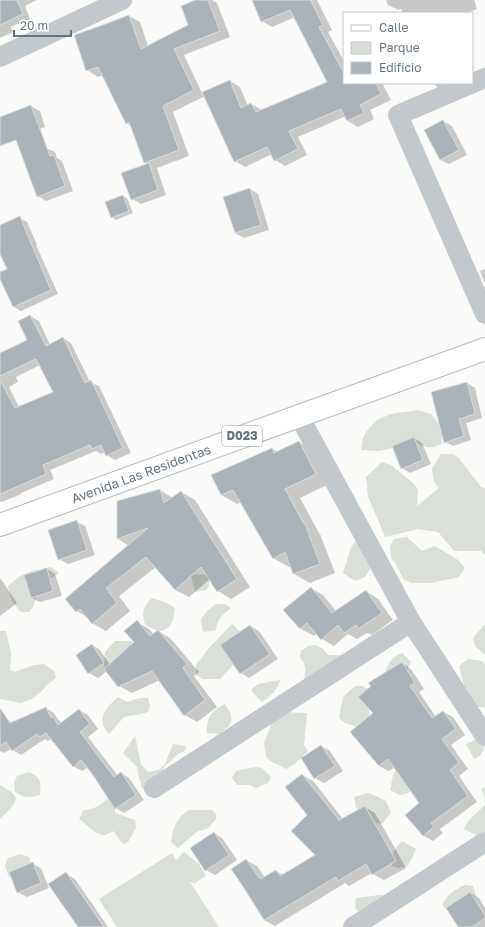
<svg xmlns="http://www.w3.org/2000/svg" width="485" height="927" viewBox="0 0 485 927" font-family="'Golos Text',sans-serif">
	<rect width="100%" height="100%" fill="#fafaf8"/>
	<path fill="#dadfd7" d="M 418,410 L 431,414 L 441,427 L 442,444 C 428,450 426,448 413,441 L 392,448 L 379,451 L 361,450 L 363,438 L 367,431 L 377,420 L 391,414 Z
		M 441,454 L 453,454 L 459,458 L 481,487 L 485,488 L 485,555 L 481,551 L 454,551 L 438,532 L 418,529 L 385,537 L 368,496 L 366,477 L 382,462 L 391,465 L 413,483 L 418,490 L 417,506 L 439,488 L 434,482 L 432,469 Z
		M 407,537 L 422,551 L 435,546 L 458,560 L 465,568 L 459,577 L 431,583 L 412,583 L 403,579 L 396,564 L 391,557 L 390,546 L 394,539 Z
		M 357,539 L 377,559 L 365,577 L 355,581 L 343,573 L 351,547 Z
		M 51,567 L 59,573 L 40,585 L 33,607 L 29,612 L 21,612 C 13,605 10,597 8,586 L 20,576 L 32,571 Z
		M 196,574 L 209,575 L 209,586 L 206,590 L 195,592 L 191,576 Z
		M 152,598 L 167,603 L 175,608 L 173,620 L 169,627 L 162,631 L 158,631 L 145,625 C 142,612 142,608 152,598 Z
		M 216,604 L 225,604 L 231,608 C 223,615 217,618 216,630 L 203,632 L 201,619 L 207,611 Z
		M 232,624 L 246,637 L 235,658 L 233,665 L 220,679 L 203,679 L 196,675 L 196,665 L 209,648 Z
		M 485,624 L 485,655 L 475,646 L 473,638 Z
		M 0,631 L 6,631 L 11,654 L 10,670 L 14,672 L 34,665 L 44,664 L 54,671 L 56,678 L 47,685 L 42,691 L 32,699 L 20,703 L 0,699 Z
		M 115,641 L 132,641 L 132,650 L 109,672 L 104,667 L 105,652 Z
		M 316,645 L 323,649 L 328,655 L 354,655 L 304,683 C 304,671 309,668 300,658 L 301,651 L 308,646 Z
		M 402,653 L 411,662 L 405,674 L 384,674 C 388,665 391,656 402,653 Z
		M 468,659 L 482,661 L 485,664 L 485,707 L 478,707 L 468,700 L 459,666 Z
		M 280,680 C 277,691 272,695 262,702 L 252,692 L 252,689 L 258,684 Z
		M 355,686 L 363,686 L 371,691 L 366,702 L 369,710 L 369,725 L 364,729 L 345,723 L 339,718 L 343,697 Z
		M 118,697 L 127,702 L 140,698 L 148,698 L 150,705 L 149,711 L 145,713 L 124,717 L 109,734 C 95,719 106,708 118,697 Z
		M 225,704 C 235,720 233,723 220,734 L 207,733 C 206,726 208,716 214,711 C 217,708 221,706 225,704 Z
		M 279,712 L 307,713 L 304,745 L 308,751 L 295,764 L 286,769 L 269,760 L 266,757 L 264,743 L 272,722 Z
		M 135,736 L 141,764 L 148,772 L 159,770 L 165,764 L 173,744 L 186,746 L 185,751 L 178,754 L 164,767 L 163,773 L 146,791 L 142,788 L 139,778 L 137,767 L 123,753 Z
		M 478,739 L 485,739 C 485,748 483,756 474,759 L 466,744 Z
		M 256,767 L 262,768 L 271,777 L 268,783 L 256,788 L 249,785 L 237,785 L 232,778 L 236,771 L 244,769 Z
		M 397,768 L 421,781 L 408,793 L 400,795 L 390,790 L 393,775 Z
		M 29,772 C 41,777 41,782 40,795 C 29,798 25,798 15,792 L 14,783 L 17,776 Z
		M 0,785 L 12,792 L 16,798 L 13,806 L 0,819 Z
		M 485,787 L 485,839 L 484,839 L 464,829 L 468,821 L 485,805 L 484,796 L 481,789 Z
		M 368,793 L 376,796 L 386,801 L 391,813 L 382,824 L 371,822 L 356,807 L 354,797 Z
		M 109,798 L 115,805 L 115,813 L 135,820 L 136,828 L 128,842 L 124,844 L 118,838 L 114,831 C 112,832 108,834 105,835 C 94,835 87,824 79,819 L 83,811 L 97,807 Z
		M 188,810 L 212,810 L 216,814 L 216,819 L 207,829 L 198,831 L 178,848 L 171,842 C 173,827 176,820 188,810 Z
		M 402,841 L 416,849 L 408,866 L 399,868 L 392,866 C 392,854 393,850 402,841 Z
		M 184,852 L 199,864 L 206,876 L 195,883 L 190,882 L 219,927 L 117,927 L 99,899 L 172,853 L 176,860 Z
		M 20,854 L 29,857 L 31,865 L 13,878 L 9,877 L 5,866 L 8,858 Z
		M 465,885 L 473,886 L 476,896 L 472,903 L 451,913 L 442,905 C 447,895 455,889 465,885 Z
		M 380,895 L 388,896 L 362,916 L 355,908 L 356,898 Z"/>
	<path fill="#0003" fill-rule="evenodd" d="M 0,0 L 37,0 L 25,6 L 30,19 L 11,27 L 13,32 L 0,38 Z
		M 198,0 L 212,0 L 217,3 L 230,37 L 184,55 L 202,93 L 230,81 L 240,87 L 248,106 L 251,104 L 262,110 L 329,82 L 295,17 L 272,27 L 262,21 L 253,0 L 317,0 L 332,30 L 328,32 L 344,61 L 344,83 L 382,83 L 391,100 L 370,110 L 374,119 L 358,127 L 348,121 L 346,116 L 298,137 L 307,155 L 285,166 L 275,160 L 272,154 L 245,167 L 235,161 L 205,96 L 173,112 L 189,156 L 157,168 L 166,195 L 141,204 L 132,199 L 149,164 L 145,162 L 132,127 L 126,123 L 103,75 L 98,77 L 87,70 L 129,16 L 140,22 L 148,46 L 190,26 Z
		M 386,0 L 474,0 L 477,9 L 466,13 L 403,13 L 401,9 L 398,10 L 388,5 Z
		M 434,83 L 441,83 L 441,85 L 446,83 L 465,83 L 446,92 L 436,86 Z
		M 31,106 L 40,111 L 45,127 L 0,142 L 0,118 Z
		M 443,121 L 452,126 L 467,155 L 449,164 L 441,160 Z
		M 46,148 L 55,152 L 57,158 L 62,161 L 73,191 L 46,201 L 38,196 Z
		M 250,189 L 258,194 L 269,230 L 244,238 L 235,233 Z
		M 123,196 L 127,198 L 133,213 L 116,220 L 112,217 Z
		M 20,218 L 27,222 L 37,245 L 36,245 L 58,294 L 21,311 L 14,307 L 0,277 L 0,274 L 8,270 L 0,251 L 0,226 Z
		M 485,269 L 485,283 L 480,271 Z
		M 30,316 L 39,321 L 50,345 L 63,338 L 71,343 L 90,382 L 99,386 L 131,453 L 115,460 L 107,455 L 105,452 L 101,454 L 96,451 L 50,470 L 54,479 L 21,493 L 21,494 L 2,502 L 0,501 L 0,354 L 28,340 ZM 40,365 L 54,393 L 19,407 L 9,387 L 18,382 L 16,377 Z
		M 467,383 L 475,388 L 482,418 L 466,423 L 471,440 L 453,446 L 445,442 Z
		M 414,438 L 422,443 L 431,464 L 410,473 L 402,468 Z
		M 299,442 L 315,451 L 331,483 L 300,498 L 319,533 L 320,534 L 335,573 L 310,583 L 294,574 L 291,566 L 289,567 L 273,558 L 241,502 L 237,504 L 221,495 L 272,449 L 278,452 Z
		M 160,490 L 173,498 L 181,492 L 195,500 L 250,587 L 231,599 L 218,591 L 210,579 L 189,597 L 175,590 L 156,567 L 119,596 L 130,611 L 106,631 L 92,623 L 88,618 L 77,611 L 67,599 L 129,546 L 118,539 L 118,501 Z
		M 76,521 L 85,526 L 95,555 L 68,564 L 59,559 Z
		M 47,569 L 55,574 L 62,596 L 40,602 L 32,598 Z
		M 0,578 L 17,603 L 0,616 Z
		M 311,588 L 323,595 L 336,611 L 366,591 L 378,599 L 393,620 L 372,635 L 367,633 L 357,639 L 348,634 L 334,646 L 322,639 L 317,633 L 314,636 L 301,629 L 285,610 Z
		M 137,622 L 149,629 L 154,634 L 158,631 L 170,638 L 199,672 L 194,676 L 217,707 L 197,722 L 185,715 L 160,680 L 132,693 L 119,686 L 107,671 L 98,678 L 89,673 L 92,645 L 100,650 L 110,665 L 135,642 Z
		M 250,626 L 259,631 L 278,659 L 249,678 L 241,673 Z
		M 402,663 L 411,669 L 424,689 L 419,692 L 436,717 L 443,712 L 453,717 L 465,735 L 451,745 L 468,769 L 459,776 L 477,802 L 440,829 L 443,833 L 433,841 L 424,836 L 406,815 L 420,803 L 395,767 L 389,771 L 379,766 L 374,713 Z
		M 46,708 L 54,713 L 58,720 L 63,723 L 79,710 L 88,715 L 98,729 L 88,737 L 118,776 L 121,773 L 129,778 L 144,800 L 124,813 L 116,808 L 88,767 L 82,771 L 73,766 L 51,739 L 48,741 L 45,739 L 21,755 L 13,750 L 11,749 L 4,753 L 0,751 L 0,725 L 8,720 L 13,723 Z
		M 321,746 L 330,751 L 343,771 L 324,783 L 315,778 Z
		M 302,775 L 313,781 L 343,819 L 365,807 L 375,813 L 406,868 L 384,880 L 373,874 L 372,873 L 349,886 L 345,883 L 275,926 L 264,920 L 246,860 L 257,866 L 265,878 L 276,871 L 283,875 L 317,856 L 308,815 Z
		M 214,833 L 222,838 L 237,860 L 215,875 L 206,870 Z
		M 33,864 L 41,868 L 49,888 L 27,897 L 18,892 Z
		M 66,874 L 75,879 L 108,927 L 79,927 Z
		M 470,893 L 479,898 L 485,908 L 485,927 L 459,927 Z"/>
	<path fill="#aab3b9" stroke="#dcdcda" d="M 0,0 L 17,0 L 23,14 L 0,25 Z
		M 195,0 L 208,0 L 220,31 L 174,49 L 194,90 L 163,106 L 179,150 L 144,163 L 129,122 L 126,124 L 98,67 L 86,71 L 74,35 L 100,26 L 129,15 L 141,49 L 188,25 L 181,6 Z
		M 252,0 L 313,0 L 311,1 L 323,25 L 319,27 L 344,73 L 344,83 L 376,83 L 381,94 L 360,105 L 364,113 L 347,121 L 341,109 L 289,131 L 298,149 L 274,161 L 267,147 L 234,162 L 202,92 L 230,80 L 241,108 L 251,103 L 256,112 L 327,82 L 290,10 L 261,22 Z
		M 31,105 L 50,156 L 54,155 L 65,186 L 37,197 L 16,140 L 0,146 L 0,117 Z
		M 443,120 L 459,150 L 440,160 L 424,130 Z
		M 149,163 L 158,190 L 131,200 L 121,173 Z
		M 250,188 L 261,225 L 235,233 L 223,197 Z
		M 123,195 L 129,211 L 111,218 L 105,202 Z
		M 20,216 L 30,241 L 51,290 L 13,307 L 0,279 L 0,272 L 7,269 L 0,254 L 0,225 Z
		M 30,315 L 46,346 L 63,337 L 85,383 L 91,380 L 123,448 L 106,456 L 101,445 L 92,449 L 90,445 L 43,465 L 46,474 L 0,494 L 0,380 L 15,408 L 53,392 L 36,359 L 0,376 L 0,353 L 27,340 L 18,321 Z
		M 467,382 L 475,414 L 459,419 L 464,436 L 444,443 L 431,392 Z
		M 414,437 L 423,460 L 401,469 L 392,446 Z
		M 299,441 L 316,474 L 285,489 L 304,524 L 305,524 L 320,564 L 293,574 L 285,552 L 273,559 L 233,490 L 221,495 L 211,475 L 272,448 L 274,453 Z
		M 160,489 L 164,503 L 181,491 L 237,579 L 217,592 L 201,567 L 175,590 L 146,557 L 106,588 L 117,603 L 92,624 L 80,609 L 76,612 L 65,599 L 148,528 L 117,539 L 117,501 Z
		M 77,520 L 87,550 L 58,560 L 48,530 Z
		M 47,568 L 53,591 L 31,598 L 24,575 Z
		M 311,587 L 332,613 L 366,590 L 382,613 L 358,629 L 356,625 L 344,633 L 338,625 L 321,640 L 307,623 L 300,629 L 283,610 Z
		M 137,620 L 150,636 L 158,630 L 187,664 L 183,668 L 205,700 L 184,716 L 152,671 L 118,687 L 104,669 L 134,642 L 124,631 Z
		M 250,625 L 270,654 L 240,674 L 220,645 Z
		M 92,644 L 104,663 L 88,674 L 76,655 Z
		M 402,662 L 415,683 L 410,686 L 432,718 L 443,711 L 456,729 L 442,739 L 459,763 L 450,770 L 468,796 L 431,823 L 434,827 L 423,836 L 405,815 L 419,803 L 388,759 L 379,766 L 350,732 L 373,713 L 358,697 L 371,686 L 368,683 Z
		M 46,707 L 51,718 L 53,716 L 58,725 L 79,709 L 90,724 L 80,732 L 114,777 L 121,772 L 136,795 L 115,809 L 93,775 L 81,760 L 73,767 L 46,733 L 39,737 L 37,734 L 12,751 L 6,742 L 0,746 L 0,708 L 10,723 Z
		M 321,745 L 335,766 L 314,779 L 301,758 Z
		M 302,774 L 339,820 L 365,806 L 396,861 L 372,875 L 366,864 L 338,881 L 336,877 L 264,920 L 242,885 L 231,869 L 246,859 L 260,879 L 276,870 L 280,876 L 315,855 L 291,831 L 307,815 L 285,787 Z
		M 214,832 L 229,855 L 205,871 L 190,848 Z
		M 33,862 L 41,883 L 17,893 L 9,872 Z
		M 66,872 L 104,927 L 78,927 L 48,884 Z
		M 470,892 L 485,915 L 485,918 L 472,927 L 458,927 L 446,908 Z"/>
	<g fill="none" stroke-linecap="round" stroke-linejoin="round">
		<g stroke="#b5babe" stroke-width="24">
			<g id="major">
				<path id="s1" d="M 0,525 L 299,416 L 485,349"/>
			</g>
		</g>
		<path stroke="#c3c8cc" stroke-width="20" d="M 0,57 L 122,0
			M 485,78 L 398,115 L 485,314
			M 299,416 L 411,622 L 485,736
			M 154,788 L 411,622
			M 353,927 L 485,842"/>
		<use href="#major" stroke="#fff" stroke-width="22"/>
	</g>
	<g text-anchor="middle" stroke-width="4" stroke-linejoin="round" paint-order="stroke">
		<rect fill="#fff" stroke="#939fa8" stroke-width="1" x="222" y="426" width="40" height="20" rx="3"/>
		<g font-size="12" font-weight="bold" fill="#657683">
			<text x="242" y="440">D023</text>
		</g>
		<g font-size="13" fill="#657683" stroke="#fff">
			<text dy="5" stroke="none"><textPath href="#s1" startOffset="150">Avenida Las Residentas</textPath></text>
		</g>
	</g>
	<rect x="343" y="12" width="130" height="72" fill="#ffffff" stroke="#c1c8cd"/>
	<rect x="351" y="25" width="20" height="6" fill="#ffffff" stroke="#c1c8cd"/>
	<text x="379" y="32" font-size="12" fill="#657683">Calle</text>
	<rect x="351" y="42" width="20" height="12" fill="#dadfd7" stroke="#c1c8cd"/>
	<text x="379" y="52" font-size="12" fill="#657683">Parque</text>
	<rect x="351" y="62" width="20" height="12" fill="#aab3b9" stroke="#c1c8cd"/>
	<text x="379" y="72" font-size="12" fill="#657683">Edificio</text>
	<path d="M14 30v6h57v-6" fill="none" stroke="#657683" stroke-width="2"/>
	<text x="20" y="30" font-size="12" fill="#657683" stroke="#ffffff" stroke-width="3" paint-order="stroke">20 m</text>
</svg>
